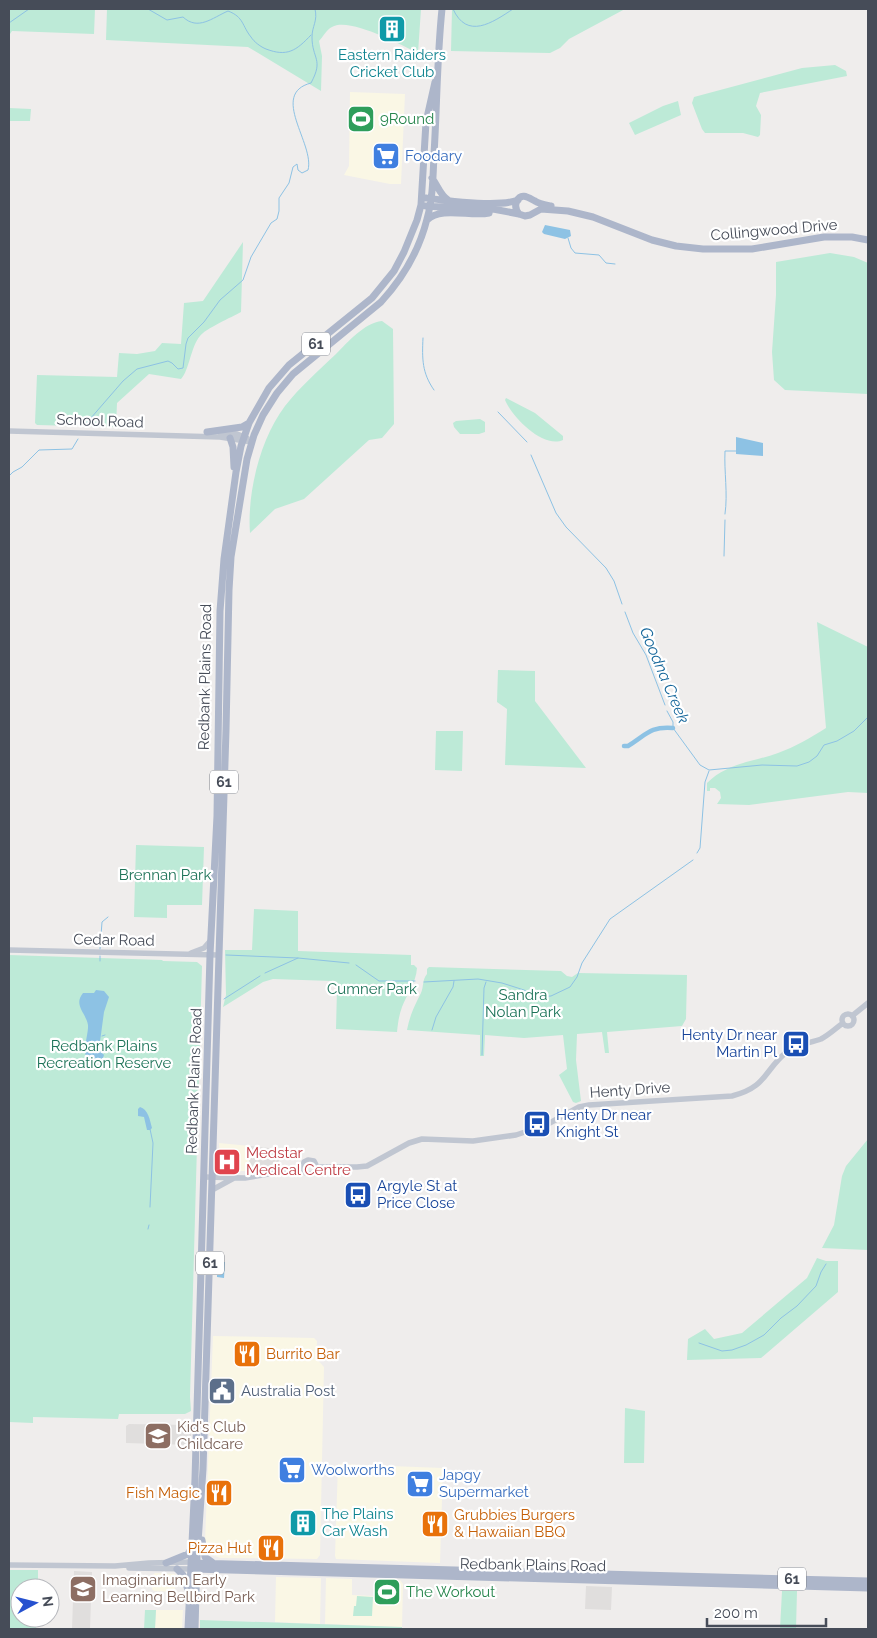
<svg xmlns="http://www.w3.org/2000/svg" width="877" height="1638" viewBox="0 0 877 1638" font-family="Raleway,sans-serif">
	<rect width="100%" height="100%" fill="#efedec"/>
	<path fill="#faf7e5" d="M 350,92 L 405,94 L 401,184 L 390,184 L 344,175 L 349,166 Z
		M 219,1143 L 250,1146 L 249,1171 L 233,1171 L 222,1168 L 220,1161 Z
		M 213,1336 L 314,1338 L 317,1341 L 316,1358 L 324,1367 L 320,1555 L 317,1559 L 220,1558 L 213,1555 L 208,1550 L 205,1542 Z
		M 338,1464 L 443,1468 L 440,1563 L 336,1559 L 335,1556 Z
		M 155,1573 L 175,1574 L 175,1592 L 154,1591 L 152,1589 L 152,1576 Z
		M 276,1577 L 321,1578 L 320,1624 L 275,1622 Z
		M 326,1578 L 352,1579 L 352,1595 L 374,1596 L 375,1580 L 400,1580 L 403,1584 L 402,1627 L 325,1624 Z
		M 156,1610 L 183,1610 L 182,1629 L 155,1629 Z"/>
	<path fill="#e0dedd" d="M 250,1146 L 279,1149 L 279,1168 L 249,1171 Z
		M 129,1424 L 187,1425 L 191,1430 L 191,1445 L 126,1443 L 126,1426 Z
		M 74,1571 L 92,1572 L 90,1629 L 72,1629 Z
		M 586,1586 L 612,1587 L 611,1610 L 585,1609 Z"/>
	<path fill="#bdead7" d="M 9,9 L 95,9 L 94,34 L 12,31 L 10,34 L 9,62 Z
		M 107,9 L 421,9 L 418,53 C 400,45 350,17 332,27 C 327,29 323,37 319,41 L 322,56 L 321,91 L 248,47 L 106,40 Z
		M 452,9 L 625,9 L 569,39 L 560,48 L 550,53 L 451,51 Z
		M 835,65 L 846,71 L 847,76 L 760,93 L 756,106 L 761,115 L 760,135 L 758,137 L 743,133 L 705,133 L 702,129 L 692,103 L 694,97 L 802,68 Z
		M 678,101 L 681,115 L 635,135 L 629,123 L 663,106 Z
		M 9,108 L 31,109 L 30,121 L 9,121 Z
		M 243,242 L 241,312 C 232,317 205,329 200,336 C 191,346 189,371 181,379 L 149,374 L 117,403 L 116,427 L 37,425 L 35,423 L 37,375 L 117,377 L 119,353 L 137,354 L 155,351 L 162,343 L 181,344 L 184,303 L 203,301 Z
		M 830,253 L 854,257 L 868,263 L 868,394 L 785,390 L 774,380 L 772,352 L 776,295 L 776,262 Z
		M 382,321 L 393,329 L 394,424 L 382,438 L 369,440 L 304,499 L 275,509 L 250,533 C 247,493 260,439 285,406 C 300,387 319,370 336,354 C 348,342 364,323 382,321 Z
		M 506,398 L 535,413 L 563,436 L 563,440 C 543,449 512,417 505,400 Z
		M 480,419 L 485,422 L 485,432 L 479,434 L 460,434 L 454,427 L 453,423 L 456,421 Z
		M 817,622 L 868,647 L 868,793 L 848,792 L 749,805 L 717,804 L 721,798 L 720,792 L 715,788 L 710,788 L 710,791 L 707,791 L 707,783 C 727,763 753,762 778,753 C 795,747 810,738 826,728 Z
		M 498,670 L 535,671 L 535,701 L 586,768 L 505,765 L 507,709 L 497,702 Z
		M 436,731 L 463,731 L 462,771 L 435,770 Z
		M 136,845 L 204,847 L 202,905 L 167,905 L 167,918 L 134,917 Z
		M 254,909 L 298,911 L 298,951 L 411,955 L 411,965 L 414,965 L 417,968 C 416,983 407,994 402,1007 C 399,1015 398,1023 397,1032 L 336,1029 L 337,989 L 332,981 L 273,979 L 263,982 L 223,1007 L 226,995 L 225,950 L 252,950 Z
		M 9,955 L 162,960 L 163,961 L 197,962 L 202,966 L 190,1397 L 191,1411 L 185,1414 L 119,1414 L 118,1419 L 33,1417 L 33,1423 L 9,1422 Z
		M 429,967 L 561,971 L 567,976 L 572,977 L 578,973 L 687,975 L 686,1019 L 682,1026 L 607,1032 L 609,1053 L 605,1053 L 602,1032 L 577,1034 L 576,1060 L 581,1101 L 576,1103 L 573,1102 L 559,1075 L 567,1069 L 563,1035 L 524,1038 L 485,1035 L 484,1056 L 480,1056 L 480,1035 L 407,1030 C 410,1015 414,1007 421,993 C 424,986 422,980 427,974 L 427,969 Z
		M 868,1139 L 868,1250 L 822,1248 L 834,1225 L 842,1176 L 846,1166 Z
		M 817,1258 L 826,1261 L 838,1261 L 838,1292 L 761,1358 L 687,1360 L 688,1339 L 705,1329 L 714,1339 L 742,1333 L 807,1278 Z
		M 625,1408 L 645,1411 L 644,1463 L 624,1463 Z
		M 9,1570 L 38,1570 L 38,1588 L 20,1588 L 20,1618 L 36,1618 L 36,1629 L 9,1629 Z
		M 782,1591 L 797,1591 L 796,1629 L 780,1629 Z
		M 357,1596 L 373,1597 L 372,1616 L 353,1616 L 354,1606 L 356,1606 Z
		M 145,1610 L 156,1610 L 155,1629 L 144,1629 Z
		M 200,1620 L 402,1627 L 402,1629 L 200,1629 Z"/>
	<path fill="#8dc2e4" d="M 545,225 L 570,230 L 571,236 L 565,239 L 544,234 L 542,232 Z
		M 736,437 L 763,443 L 763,456 L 736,454 Z
		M 96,990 L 104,991 L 109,997 L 104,1012 L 99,1049 L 104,1055 L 103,1058 L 98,1063 C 76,1063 89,1037 88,1025 C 86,1013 73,1005 83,993 L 94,993 Z
		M 140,1107 C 148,1109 150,1120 152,1128 L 150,1130 L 147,1130 L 144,1117 L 138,1116 L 138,1109 Z
		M 217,1262 L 225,1262 L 224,1278 L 217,1277 Z"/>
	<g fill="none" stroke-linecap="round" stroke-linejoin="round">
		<path stroke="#8dc2e4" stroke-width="1" d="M 148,9 L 167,20 L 183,17 C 198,31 212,18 228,11 C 244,17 242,26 251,37 C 254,42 261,47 266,49 C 287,57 296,51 311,35
			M 453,9 C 467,40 492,23 513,9
			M 9,23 L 29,9
			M 568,238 L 571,248 L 575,253 L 599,255 L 606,263 L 615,264
			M 423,338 C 422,359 422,373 434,390
			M 498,412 L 527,442
			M 84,426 L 123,381 L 137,369 L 168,361 L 172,363 L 178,369 L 183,368 L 186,344 L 188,338 L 204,322 L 220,300 L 243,280 L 251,257 L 271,223 L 277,219 L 279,211 L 279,198 L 289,183 L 293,167 L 297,164 L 298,170 L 302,173 L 308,170 C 315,144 269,94 311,83 C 324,59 312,59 312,37 C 312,26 318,21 315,9
			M 531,455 L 556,513 L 566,527 L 606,568 L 614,581 L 622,604
			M 9,476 L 13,472 L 22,467 L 39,450 L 72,449 L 78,439
			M 725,514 C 728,493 724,472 725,451 L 736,451
			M 724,556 L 725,520
			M 625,612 L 633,633 L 646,655 L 665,705
			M 667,711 L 673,722 L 673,728 L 700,765 L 709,770 L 762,765 L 797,766 L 809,762 L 817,756 L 824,745 L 837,741 L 854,731 L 868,717
			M 697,853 L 700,848 L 705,782 L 709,771
			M 100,949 L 102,922 L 108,917
			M 226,955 L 298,958
			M 100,961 L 100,956
			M 356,965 L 379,981 L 415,981
			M 265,973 L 298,958 L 349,963
			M 424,982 L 478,979 L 502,983 L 524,990 L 538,997 L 551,996 L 570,987 L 577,977 L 582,963 L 610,919 L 693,860
			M 224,999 L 260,976
			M 432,1030 L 436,1017 L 453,987 L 454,981
			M 102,1036 L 105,1035
			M 482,1055 L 484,988 L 486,982
			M 101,1061 L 108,1068
			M 150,1129 L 153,1143 L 150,1207
			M 148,1229 L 149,1225
			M 699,1343 L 722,1351 L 732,1350 L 746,1345 L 764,1335 L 781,1318 L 797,1306 L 816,1286 L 821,1272 L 826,1264"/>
		<path stroke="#8dc2e4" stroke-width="4.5" d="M 624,746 L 628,746 C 646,735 650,726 673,728"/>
		<path stroke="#c0c6d1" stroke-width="5.5" d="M 9,431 L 220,437 L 252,442
			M 220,432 L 237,434 L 247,438
			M 9,950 L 218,955
			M 191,953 L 204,948 L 211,940
			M842 1020a6 6 0 1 1 12 0a6 6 0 1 1-12 0Z
			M 852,1016 L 868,1003
			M 317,1167 L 357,1167 L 367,1166 L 409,1143 L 422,1139 L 473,1141 L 516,1135 L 546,1125 L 579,1107 L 589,1105 L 732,1096 C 768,1087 764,1069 788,1051 C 798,1044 810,1043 821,1039 C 829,1035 836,1028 843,1023
			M 303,1168 L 304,1162 L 308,1160 L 314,1161 L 317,1167
			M 303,1168 L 306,1173 L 310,1174 L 315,1172 L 317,1167
			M 205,1177 L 245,1178 L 303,1168
			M 212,1190 L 234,1178
			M 9,1565 L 115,1566 L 149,1563 L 191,1562
			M 129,1568 L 190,1569"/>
		<path stroke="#adb6ca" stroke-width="7" d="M 432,178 C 438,186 440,195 448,200
			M 426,198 C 448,201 498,208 518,200
			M 426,206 L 470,209 L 493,209 L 519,214 L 525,216 L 530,215 L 541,209 L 568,211 L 593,217 L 652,240 L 676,246 L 703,249 L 752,249 L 824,237 L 852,237 L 868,240
			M 519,214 C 516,210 514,206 517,201 C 521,192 529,198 535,201 C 539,204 546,205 551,206
			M 427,220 C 441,206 471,217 489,213
			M 207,432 L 242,427 L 249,423
			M 230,438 L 233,447 L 234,467
			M 202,1540 L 205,1557 L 212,1562
			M 166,1563 L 188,1554 L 191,1549
			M 194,1563 L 868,1581
			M 177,1569 L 183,1575 L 188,1590
			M 193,1569 L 868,1588
			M 188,1629 L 195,1479 L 210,955 L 217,816 L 220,611 L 224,559 L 236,472 L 241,446 L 249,423 L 269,388 L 289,365 L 372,298 L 394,271 L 404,252 L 417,220 L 421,205 L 426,122 L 435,82
			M 195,1629 L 197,1557 L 203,1469 L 226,730 L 229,590 L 231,557 L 247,459 L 254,435 L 263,415 L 277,393 L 293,374 L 381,302 C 403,278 419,251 427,219 C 433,198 433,176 434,154 C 437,106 437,57 442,9"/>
	</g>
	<defs>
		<g id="building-square" transform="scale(1.4375)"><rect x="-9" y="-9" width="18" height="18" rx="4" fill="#0f9aa8" stroke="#fff"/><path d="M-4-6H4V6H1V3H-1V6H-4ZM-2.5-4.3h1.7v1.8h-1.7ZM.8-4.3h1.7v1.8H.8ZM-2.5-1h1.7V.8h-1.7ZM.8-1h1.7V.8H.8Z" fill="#fff"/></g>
		<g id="stadium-square" transform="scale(1.4375)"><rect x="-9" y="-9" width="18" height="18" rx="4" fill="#2e9e5b" stroke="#fff"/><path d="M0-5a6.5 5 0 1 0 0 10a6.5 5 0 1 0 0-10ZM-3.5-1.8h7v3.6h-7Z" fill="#fff"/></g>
		<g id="supermarket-square" transform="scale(1.4375)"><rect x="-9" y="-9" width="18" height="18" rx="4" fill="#3f7fe0" stroke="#fff"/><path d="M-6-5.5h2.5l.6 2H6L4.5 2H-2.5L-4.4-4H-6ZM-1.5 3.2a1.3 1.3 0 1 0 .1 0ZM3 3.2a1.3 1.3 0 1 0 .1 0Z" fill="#fff"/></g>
		<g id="bus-square" transform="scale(1.4375)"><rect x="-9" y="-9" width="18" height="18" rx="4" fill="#1a4fb4" stroke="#fff"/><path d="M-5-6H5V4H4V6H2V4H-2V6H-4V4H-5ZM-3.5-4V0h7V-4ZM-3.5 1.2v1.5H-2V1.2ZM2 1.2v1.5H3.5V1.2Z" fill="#fff"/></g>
		<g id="hospital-square" transform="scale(1.4375)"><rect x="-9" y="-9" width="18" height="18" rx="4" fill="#e0444e" stroke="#fff"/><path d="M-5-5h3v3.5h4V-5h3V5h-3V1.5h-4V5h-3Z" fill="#fff"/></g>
		<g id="restaurant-square" transform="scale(1.4375)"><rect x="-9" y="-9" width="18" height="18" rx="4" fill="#e8710a" stroke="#fff"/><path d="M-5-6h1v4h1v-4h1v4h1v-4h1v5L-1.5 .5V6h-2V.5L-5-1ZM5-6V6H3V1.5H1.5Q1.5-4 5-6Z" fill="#fff"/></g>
		<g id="civic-square" transform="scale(1.4375)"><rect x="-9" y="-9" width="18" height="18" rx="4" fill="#5c6f8a" stroke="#fff"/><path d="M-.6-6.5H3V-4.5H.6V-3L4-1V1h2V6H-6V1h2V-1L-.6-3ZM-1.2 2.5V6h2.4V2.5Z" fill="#fff"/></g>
		<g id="school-square" transform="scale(1.4375)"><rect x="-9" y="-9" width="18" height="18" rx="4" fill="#8d6e63" stroke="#fff"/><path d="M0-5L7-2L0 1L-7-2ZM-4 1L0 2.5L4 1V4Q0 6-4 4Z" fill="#fff"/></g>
	</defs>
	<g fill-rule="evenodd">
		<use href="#building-square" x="392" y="29"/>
		<use href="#stadium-square" x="361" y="119"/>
		<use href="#supermarket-square" x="386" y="156"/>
		<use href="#bus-square" x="796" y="1044"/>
		<use href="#bus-square" x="537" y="1124"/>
		<use href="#hospital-square" x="227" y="1162"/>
		<use href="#bus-square" x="358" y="1195"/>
		<use href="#restaurant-square" x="247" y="1354"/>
		<use href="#civic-square" x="222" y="1391"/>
		<use href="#school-square" x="158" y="1436"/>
		<use href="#supermarket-square" x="292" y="1470"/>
		<use href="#supermarket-square" x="420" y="1484"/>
		<use href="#restaurant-square" x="219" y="1493"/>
		<use href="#building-square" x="303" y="1523"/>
		<use href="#restaurant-square" x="435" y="1524"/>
		<use href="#restaurant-square" x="271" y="1548"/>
		<use href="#school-square" x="83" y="1589"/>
		<use href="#stadium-square" x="387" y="1592"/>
	</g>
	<g text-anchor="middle" stroke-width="4.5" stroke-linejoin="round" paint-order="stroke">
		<g fill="#fff" stroke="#7e828a" stroke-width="1">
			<rect x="302" y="332.5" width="28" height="23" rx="4"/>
			<rect x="210" y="770.5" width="28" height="23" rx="4"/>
			<rect x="196" y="1251.5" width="28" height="23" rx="4"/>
			<rect x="778" y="1567.5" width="28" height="23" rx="4"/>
		</g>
		<g font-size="14" font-weight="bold" fill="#464c58">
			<text x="316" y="349">61</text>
			<text x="224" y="787">61</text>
			<text x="210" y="1268">61</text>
			<text x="792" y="1584">61</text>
		</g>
		<g font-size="15" fill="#0d838f" stroke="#fff">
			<text x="392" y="60">Eastern Raiders<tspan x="392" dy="17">Cricket Club</tspan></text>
			<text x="322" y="1519" text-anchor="start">The Plains<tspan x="322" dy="17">Car Wash</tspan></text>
		</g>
		<g font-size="15" fill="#27864d" stroke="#fff" text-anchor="start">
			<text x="380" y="124">9Round</text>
			<text x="406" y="1597">The Workout</text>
		</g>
		<g font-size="15" fill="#366cbe" stroke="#fff" text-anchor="start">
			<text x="405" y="161">Foodary</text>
			<text x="311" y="1475">Woolworths</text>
			<text x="439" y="1480">Japgy<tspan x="439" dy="17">Supermarket</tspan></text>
		</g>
		<g font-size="15" fill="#464c58" stroke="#fff">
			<text transform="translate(774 230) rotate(-5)" y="5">Collingwood Drive</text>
			<text transform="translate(100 421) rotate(2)" y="5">School Road</text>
			<text transform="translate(205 677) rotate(-89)" y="5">Redbank Plains Road</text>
			<text transform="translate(114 940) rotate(1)" y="5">Cedar Road</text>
			<text transform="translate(194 1081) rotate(-88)" y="5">Redbank Plains Road</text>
			<text transform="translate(630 1090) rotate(-4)" y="5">Henty Drive</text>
			<text transform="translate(533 1565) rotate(1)" y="5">Redbank Plains Road</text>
		</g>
		<g font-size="15" fill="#1d7358" stroke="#fff">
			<text x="165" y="880">Brennan Park</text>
			<text x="372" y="994">Cumner Park</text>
			<text x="523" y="1000">Sandra<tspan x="523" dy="17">Nolan Park</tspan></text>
			<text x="104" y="1051">Redbank Plains<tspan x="104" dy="17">Recreation Reserve</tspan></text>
		</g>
		<g font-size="15" fill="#164399" stroke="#fff" text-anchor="start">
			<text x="777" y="1040" text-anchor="end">Henty Dr near<tspan x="777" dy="17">Martin Pl</tspan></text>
			<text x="556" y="1120">Henty Dr near<tspan x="556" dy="17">Knight St</tspan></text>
			<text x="377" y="1191">Argyle St at<tspan x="377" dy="17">Price Close</tspan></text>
		</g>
		<g font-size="15" fill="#be3a42" stroke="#fff" text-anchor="start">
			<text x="246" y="1158">Medstar<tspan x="246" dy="17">Medical Centre</tspan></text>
		</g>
		<g font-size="15" fill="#c56008" stroke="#fff" text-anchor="start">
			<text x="266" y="1359">Burrito Bar</text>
			<text x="200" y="1498" text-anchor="end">Fish Magic</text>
			<text x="454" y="1520">Grubbies Burgers<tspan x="454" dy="17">&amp; Hawaiian BBQ</tspan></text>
			<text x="252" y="1553" text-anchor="end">Pizza Hut</text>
		</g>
		<g font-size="15" fill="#4e5e75" stroke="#fff" text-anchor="start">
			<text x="241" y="1396">Australia Post</text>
		</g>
		<g font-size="15" fill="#785e54" stroke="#fff" text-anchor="start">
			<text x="177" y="1432">Kid's Club<tspan x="177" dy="17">Childcare</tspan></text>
			<text x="102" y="1585">Imaginarium Early<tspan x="102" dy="17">Learning Bellbird Park</tspan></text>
		</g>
		<g font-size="16" font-style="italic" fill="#16679b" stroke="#fff">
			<text transform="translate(665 675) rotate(67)" y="6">Goodna Creek</text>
		</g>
	</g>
	<rect width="877" height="1638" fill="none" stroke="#464c58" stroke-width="20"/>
	<g transform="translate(35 1603) rotate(83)"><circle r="24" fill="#ffffff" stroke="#b5b7bc"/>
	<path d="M0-4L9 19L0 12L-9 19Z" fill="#2651cf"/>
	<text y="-8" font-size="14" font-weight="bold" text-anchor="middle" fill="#464c58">N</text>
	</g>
	<path d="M707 1618v8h119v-8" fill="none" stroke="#464c58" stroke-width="2.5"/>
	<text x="714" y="1618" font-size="15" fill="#464c58" stroke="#ffffff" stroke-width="4" paint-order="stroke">200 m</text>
</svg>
